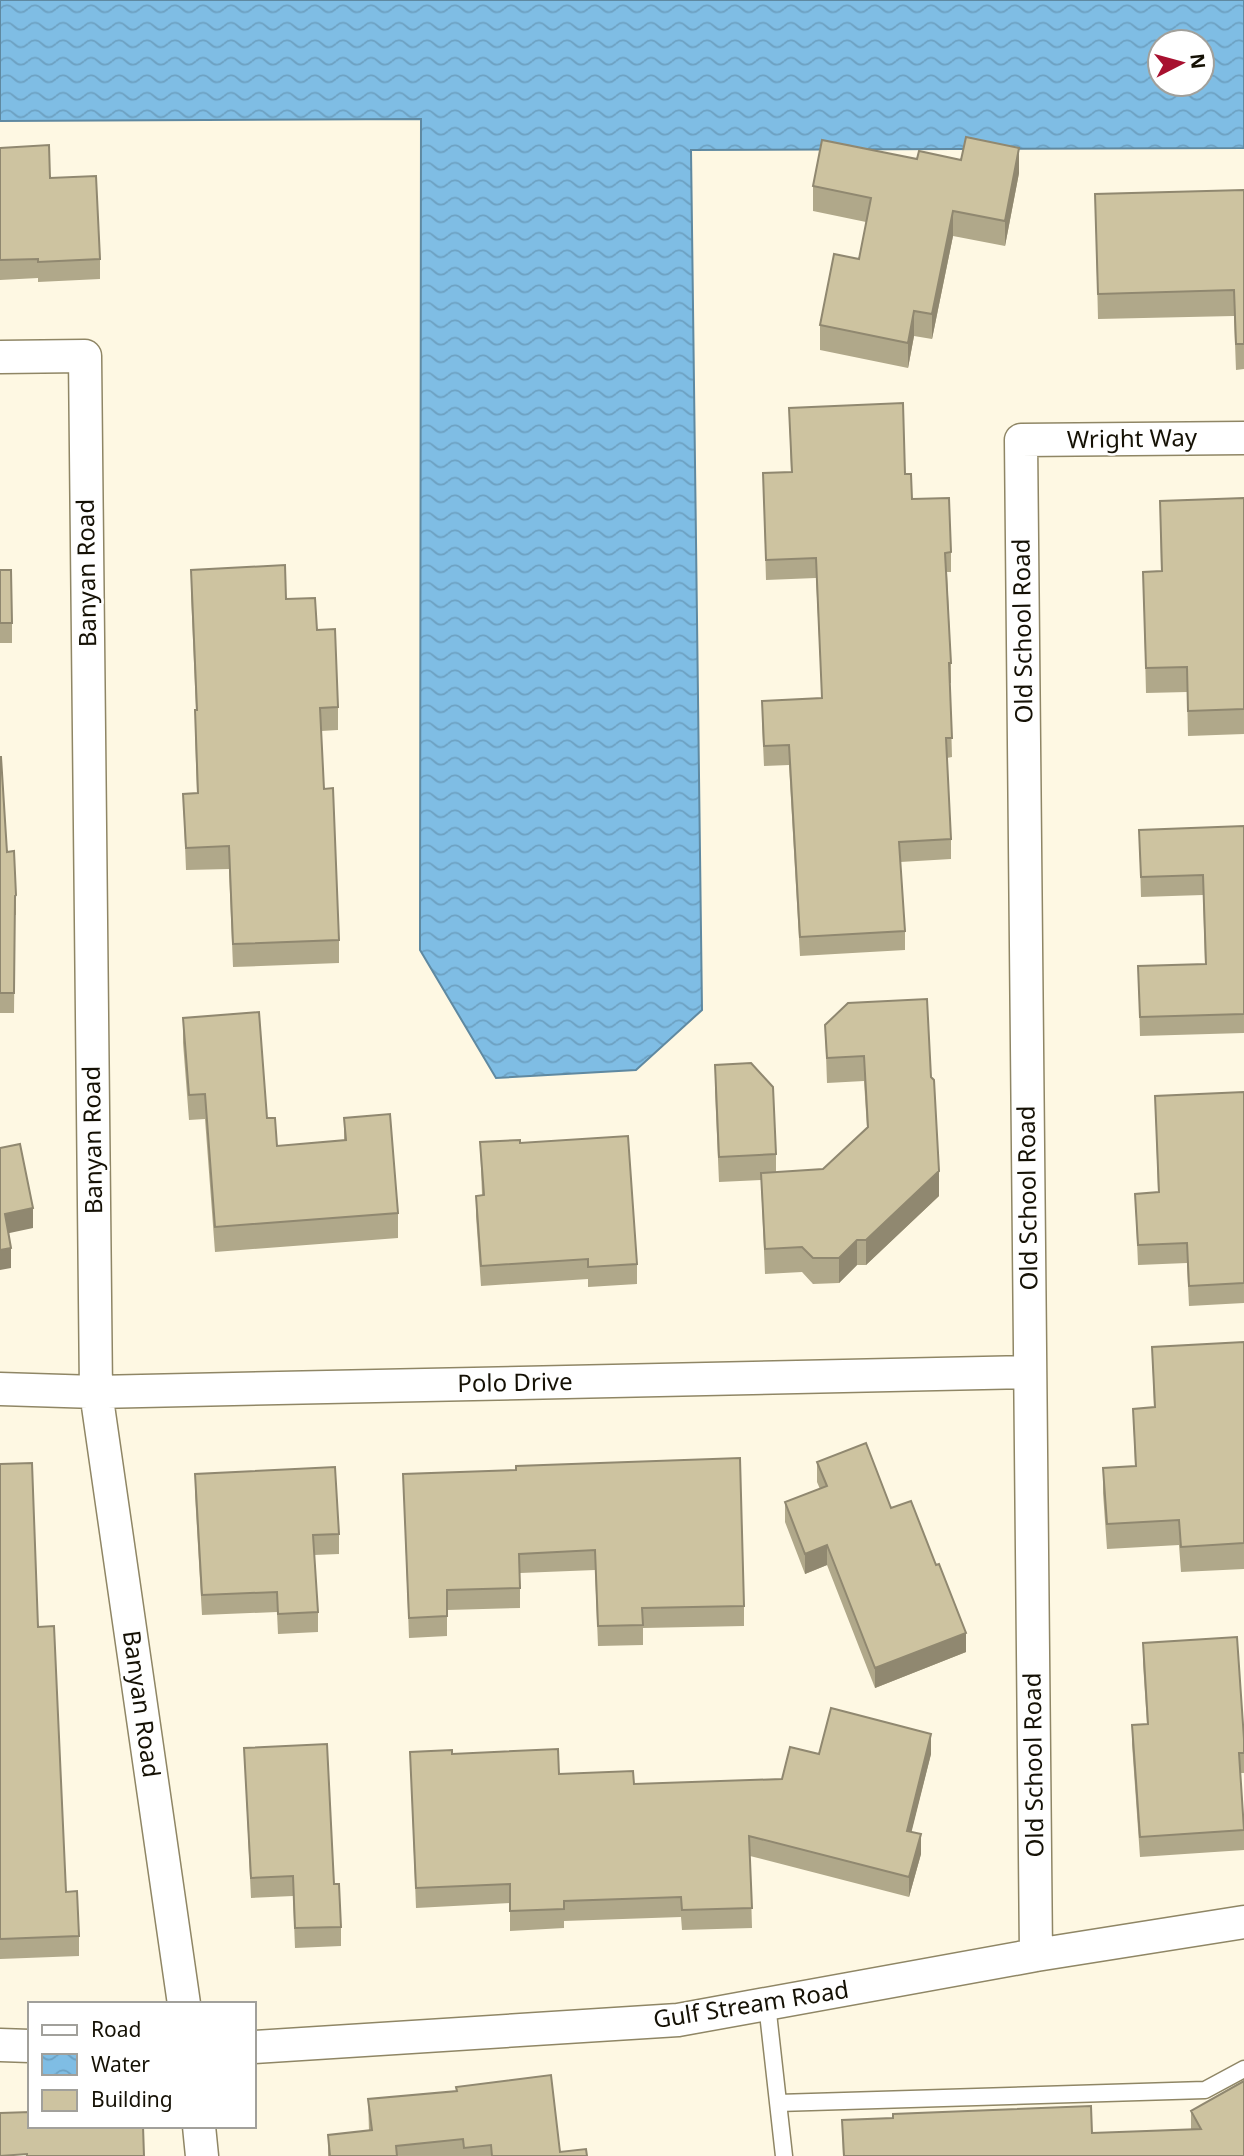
<svg xmlns="http://www.w3.org/2000/svg" width="1244" height="2156" viewBox="0 0 1244 2156" font-family="'Noto Sans',sans-serif">
	<defs>
		<pattern id="water-waves" width="16" height="10" patternUnits="userSpaceOnUse" patternTransform="scale(1.75)"><rect width="16" height="10" fill="#7fbde4"/><path d="M0 5q4-4 8 0t8 0" fill="none" stroke="#6da1c2"/></pattern>
	</defs>
	<rect width="100%" height="100%" fill="#fef8e3"/>
	<path fill="url(#water-waves)" stroke="#5f89a1" stroke-width="2" fill-rule="evenodd" d="M 0,0 L 1244,0 L 1244,148 L 691,150 L 702,1010 L 636,1070 L 496,1078 L 420,950 L 421,119 L 0,121 ZM 1160,42 L 1202,42 L 1202,84 L 1160,84 Z"/>
	<g fill="none" stroke-linecap="round" stroke-linejoin="round">
		<g stroke="#8f8665" stroke-width="19">
			<path id="service" d="M 767,2004 L 784,2156
				M 778,2103 L 1205,2090 L 1244,2069"/>
		</g>
		<g stroke="#8f8665" stroke-width="35">
			<path id="minor" d="M 0,357 L 85,356 L 96,1392 L 184,2004
				M 0,1389 L 96,1392 L 1030,1372
				M 1036,1955 L 1021,440 L 1244,438
				M 0,2045 L 30,2046
				M 254,2047 L 678,2020 L 1036,1955 L 1244,1922
				M 199,2126 L 202,2156"/>
		</g>
		<use href="#service" stroke="#fff" stroke-width="16"/>
		<use href="#minor" stroke="#fff" stroke-width="32"/>
	</g>
	<path fill="#b0a88a" d="M 0,148 L 50,178 L 100,259 L 100,279 L 38,282 L 38,278 L 0,280 Z
		M 917,159 L 1019,173 L 1005,246 L 953,236 L 932,339 L 914,336 L 908,368 L 820,350 L 820,325 L 859,259 L 866,222 L 813,211 L 813,186 Z
		M 1244,190 L 1244,369 L 1236,370 L 1234,316 L 1098,319 L 1095,194 Z
		M 789,408 L 905,474 L 912,499 L 951,552 L 951,572 L 947,572 L 951,663 L 951,683 L 950,683 L 952,757 L 947,758 L 951,839 L 951,859 L 900,862 L 905,931 L 905,950 L 800,956 L 789,765 L 764,766 L 762,721 L 762,701 L 822,698 L 816,578 L 766,580 L 763,473 L 791,472 Z
		M 1244,498 L 1244,734 L 1188,736 L 1187,692 L 1146,693 L 1143,572 L 1161,571 L 1160,501 Z
		M 0,570 L 12,623 L 12,643 L 0,643 Z
		M 191,570 L 286,599 L 317,630 L 338,707 L 338,730 L 321,731 L 324,789 L 339,940 L 339,963 L 233,967 L 229,869 L 186,870 L 183,794 L 197,793 L 195,733 L 195,710 L 196,710 L 191,593 Z
		M 0,757 L 7,852 L 16,895 L 16,915 L 15,915 L 14,1013 L 0,1013 Z
		M 1244,826 L 1244,1033 L 1140,1036 L 1138,966 L 1205,964 L 1203,895 L 1141,897 L 1139,830 Z
		M 183,1018 L 267,1118 L 277,1146 L 344,1140 L 344,1118 L 398,1213 L 398,1238 L 215,1252 L 205,1119 L 189,1120 L 183,1043 Z
		M 825,1025 L 931,1077 L 939,1196 L 866,1265 L 857,1265 L 839,1283 L 813,1284 L 802,1272 L 765,1274 L 761,1180 L 719,1182 L 715,1090 L 715,1065 L 776,1154 L 776,1172 L 823,1169 L 867,1128 L 864,1081 L 827,1083 Z
		M 1244,1092 L 1244,1303 L 1189,1306 L 1187,1263 L 1138,1265 L 1135,1194 L 1158,1192 L 1155,1096 Z
		M 480,1142 L 520,1143 L 637,1264 L 637,1284 L 588,1287 L 588,1279 L 481,1286 L 476,1216 L 476,1196 L 482,1195 Z
		M 1244,1342 L 1244,1569 L 1181,1572 L 1179,1545 L 1107,1549 L 1103,1493 L 1103,1468 L 1135,1466 L 1133,1409 L 1154,1407 L 1152,1347 Z
		M 817,1462 L 891,1508 L 966,1652 L 875,1688 L 827,1565 L 805,1574 L 785,1522 L 785,1502 L 820,1489 L 817,1482 Z
		M 0,1464 L 38,1627 L 66,1892 L 79,1936 L 79,1956 L 0,1959 Z
		M 195,1474 L 339,1534 L 339,1554 L 314,1555 L 318,1612 L 318,1632 L 278,1634 L 277,1612 L 202,1615 L 195,1494 Z
		M 403,1474 L 744,1606 L 744,1626 L 643,1628 L 643,1645 L 598,1646 L 595,1570 L 520,1573 L 520,1608 L 447,1610 L 447,1636 L 409,1638 Z
		M 1143,1643 L 1244,1753 L 1244,1773 L 1240,1773 L 1244,1830 L 1244,1850 L 1140,1857 L 1132,1744 L 1132,1725 L 1147,1724 L 1143,1663 Z
		M 244,1748 L 334,1884 L 341,1927 L 341,1946 L 295,1948 L 293,1896 L 251,1898 Z
		M 410,1752 L 452,1754 L 559,1774 L 634,1784 L 782,1779 L 819,1754 L 931,1754 L 911,1832 L 921,1854 L 909,1897 L 750,1856 L 752,1928 L 682,1930 L 681,1917 L 564,1921 L 564,1928 L 510,1931 L 510,1903 L 416,1908 Z
		M 368,2099 L 560,2152 L 587,2156 L 328,2156 L 328,2135 L 369,2131 Z
		M 1191,2111 L 1244,2156 L 843,2156 L 842,2120 L 1092,2133 L 1191,2129 Z"/>
	<path fill="#908870" d="M 1019,148 L 1019,173 L 1005,246 L 1005,221 Z
		M 953,211 L 953,236 L 932,339 L 932,314 Z
		M 914,311 L 914,336 L 908,368 L 908,343 Z
		M 939,1171 L 939,1196 L 866,1265 L 866,1240 Z
		M 33,1208 L 33,1228 L 5,1234 L 5,1214 Z
		M 857,1240 L 857,1265 L 839,1283 L 839,1258 Z
		M 11,1248 L 11,1268 L 0,1270 L 0,1250 Z
		M 827,1545 L 827,1565 L 805,1574 L 805,1554 Z
		M 966,1633 L 966,1652 L 875,1688 L 875,1668 Z
		M 931,1734 L 931,1754 L 907,1850 L 907,1831 Z
		M 921,1834 L 921,1854 L 909,1897 L 909,1877 Z"/>
	<path fill="#cdc3a0" stroke="#908870" stroke-width="2" d="M 966,137 L 1019,148 L 1005,221 L 953,211 L 932,314 L 914,311 L 908,343 L 820,325 L 834,254 L 859,259 L 871,198 L 813,186 L 822,140 L 917,159 L 919,151 L 961,160 Z
		M 49,145 L 50,178 L 96,176 L 100,259 L 38,262 L 38,259 L 0,260 L 0,148 Z
		M 1244,190 L 1244,344 L 1236,344 L 1234,290 L 1098,294 L 1095,194 Z
		M 903,403 L 905,474 L 911,474 L 912,499 L 949,498 L 951,552 L 945,553 L 951,663 L 949,663 L 952,738 L 946,738 L 951,839 L 899,842 L 905,931 L 800,937 L 789,745 L 764,746 L 762,701 L 822,698 L 816,558 L 766,560 L 763,473 L 792,472 L 789,408 Z
		M 1244,498 L 1244,709 L 1188,711 L 1187,667 L 1146,668 L 1143,572 L 1162,571 L 1160,501 Z
		M 285,565 L 286,599 L 315,598 L 317,630 L 335,629 L 338,707 L 320,708 L 324,789 L 333,788 L 339,940 L 233,944 L 229,846 L 186,848 L 183,794 L 198,793 L 195,710 L 197,710 L 191,570 Z
		M 0,570 L 11,570 L 12,623 L 0,623 Z
		M 0,757 L 1,757 L 7,852 L 14,851 L 16,895 L 15,896 L 14,993 L 0,993 Z
		M 1244,826 L 1244,1014 L 1140,1017 L 1138,966 L 1206,964 L 1203,875 L 1141,877 L 1139,830 Z
		M 927,999 L 931,1077 L 934,1080 L 939,1171 L 866,1240 L 857,1240 L 839,1258 L 813,1258 L 802,1247 L 765,1249 L 761,1173 L 823,1169 L 868,1127 L 864,1056 L 827,1058 L 825,1025 L 848,1003 Z
		M 259,1012 L 267,1118 L 275,1118 L 277,1146 L 346,1140 L 344,1118 L 390,1114 L 398,1213 L 215,1227 L 205,1094 L 189,1095 L 183,1018 Z
		M 751,1063 L 773,1087 L 776,1154 L 719,1157 L 715,1065 Z
		M 1244,1092 L 1244,1283 L 1189,1286 L 1187,1243 L 1138,1245 L 1135,1194 L 1159,1192 L 1155,1096 Z
		M 628,1136 L 637,1264 L 588,1267 L 588,1259 L 481,1266 L 476,1196 L 484,1195 L 480,1142 L 520,1140 L 520,1143 Z
		M 20,1144 L 33,1208 L 5,1214 L 11,1248 L 0,1250 L 0,1148 Z
		M 1244,1342 L 1244,1543 L 1181,1547 L 1179,1520 L 1107,1524 L 1103,1468 L 1136,1466 L 1133,1409 L 1155,1407 L 1152,1347 Z
		M 866,1443 L 891,1508 L 911,1501 L 936,1565 L 939,1564 L 966,1633 L 875,1668 L 827,1545 L 805,1554 L 785,1502 L 827,1486 L 817,1462 Z
		M 740,1458 L 744,1606 L 642,1608 L 643,1625 L 598,1626 L 595,1550 L 519,1554 L 520,1588 L 447,1590 L 447,1616 L 409,1618 L 403,1474 L 516,1470 L 516,1466 Z
		M 32,1463 L 38,1627 L 54,1626 L 66,1892 L 77,1891 L 79,1936 L 0,1939 L 0,1464 Z
		M 335,1467 L 339,1534 L 313,1535 L 318,1612 L 278,1614 L 277,1592 L 202,1595 L 195,1474 Z
		M 1237,1637 L 1244,1739 L 1244,1753 L 1239,1753 L 1244,1830 L 1140,1837 L 1132,1725 L 1148,1724 L 1143,1643 Z
		M 831,1708 L 931,1734 L 907,1831 L 921,1834 L 909,1877 L 749,1836 L 752,1908 L 682,1910 L 681,1897 L 564,1901 L 564,1909 L 510,1911 L 510,1884 L 416,1888 L 410,1752 L 452,1750 L 452,1754 L 558,1749 L 559,1774 L 633,1771 L 634,1784 L 782,1779 L 790,1747 L 819,1754 Z
		M 327,1744 L 334,1884 L 339,1884 L 341,1927 L 295,1928 L 293,1876 L 251,1878 L 244,1748 Z
		M 551,2075 L 560,2152 L 586,2149 L 587,2156 L 492,2156 L 491,2145 L 464,2148 L 463,2139 L 396,2146 L 397,2156 L 330,2156 L 328,2135 L 372,2130 L 368,2099 L 457,2091 L 456,2087 Z
		M 1244,2081 L 1244,2156 L 844,2156 L 842,2120 L 893,2118 L 893,2114 L 1091,2106 L 1092,2133 L 1201,2129 L 1191,2111 Z
		M 30,2112 L 30,2126 L 143,2126 L 144,2156 L 27,2156 L 27,2154 L 0,2156 L 0,2113 Z"/>
	<g text-anchor="middle" stroke-width="5" stroke-linejoin="round" paint-order="stroke">
		<g font-size="24" fill="#151105" stroke="#fff">
			<text transform="translate(1132 439) rotate(-1)" y="8">Wright Way</text>
			<text transform="translate(87 573) rotate(-91)" y="8">Banyan Road</text>
			<text transform="translate(1023 631) rotate(-91)" y="8">Old School Road</text>
			<text transform="translate(93 1140) rotate(-91)" y="8">Banyan Road</text>
			<text transform="translate(1028 1198) rotate(-91)" y="8">Old School Road</text>
			<text transform="translate(515 1383) rotate(-1)" y="8">Polo Drive</text>
			<text transform="translate(141 1704) rotate(82)" y="8">Banyan Road</text>
			<text transform="translate(1034 1765) rotate(-91)" y="8">Old School Road</text>
			<text transform="translate(751 2005) rotate(-9)" y="8">Gulf Stream Road</text>
		</g>
	</g>
	<rect x="28" y="2002" width="228" height="126" fill="#ffffff" stroke="#a1a09b" stroke-width="2"/>
	<rect x="42" y="2025" width="35" height="10" fill="#ffffff" stroke="#a1a09b" stroke-width="2"/>
	<text x="91" y="2037" font-size="21" fill="#151105">Road</text>
	<rect x="42" y="2054" width="35" height="21" fill="url(#water-waves)" stroke="#a1a09b" stroke-width="2"/>
	<text x="91" y="2072" font-size="21" fill="#151105">Water</text>
	<rect x="42" y="2090" width="35" height="21" fill="#cdc3a0" stroke="#a1a09b" stroke-width="2"/>
	<text x="91" y="2107" font-size="21" fill="#151105">Building</text>
	<g transform="translate(1181 63) rotate(84)"><circle r="33" fill="#ffffff" stroke="#a1a09b" stroke-width="2"/>
	<path d="M0-5L12 26L0 18L-12 26Z" fill="#a8102f"/>
	<text y="-10" font-size="19" font-weight="bold" text-anchor="middle" fill="#151105">N</text>
	</g>
</svg>
